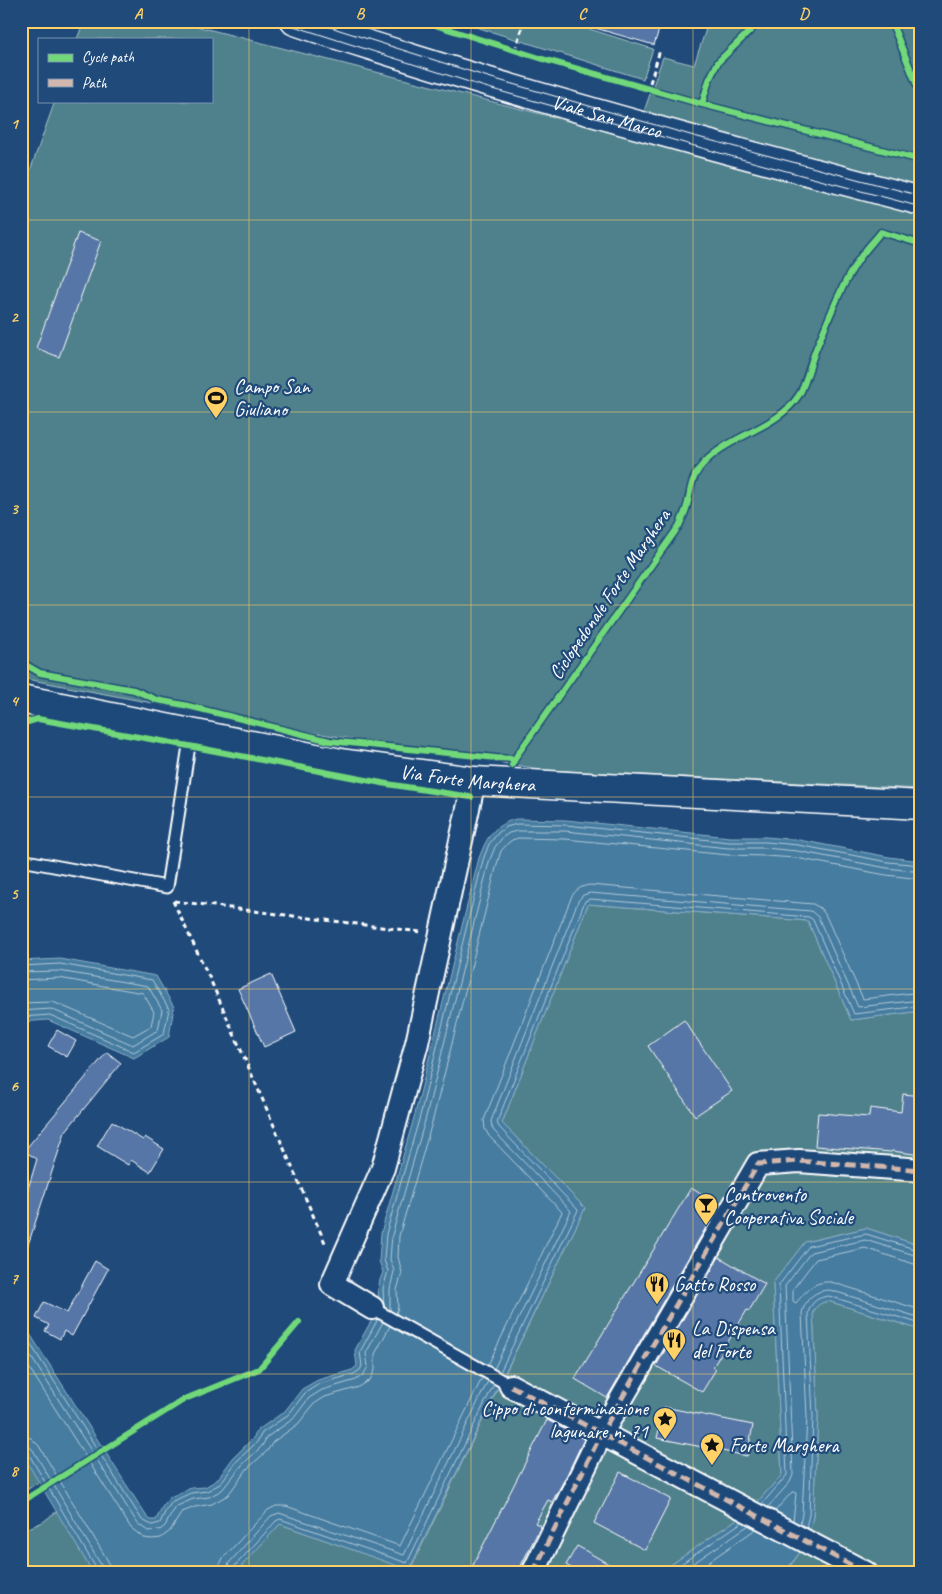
<svg xmlns="http://www.w3.org/2000/svg" width="942" height="1594" viewBox="0 0 942 1594" font-family="Caveat,sans-serif">
	<rect width="100%" height="100%" fill="#1f4a7a"/>
	<filter id="ink" filterUnits="userSpaceOnUse"><feTurbulence type="fractalNoise" baseFrequency=".02" numOctaves="2"/><feDisplacementMap in="SourceGraphic" scale="10" xChannelSelector="R" yChannelSelector="G"/><feConvolveMatrix kernelMatrix="1 2 1 2 8 2 1 2 1" color-interpolation-filters="sRGB"/></filter>
	<g filter="url(#ink)">
		<path fill="#4f818c" stroke="#a7c0c6" d="M 84,21 L 176,21 L 921,211 L 921,789 L 546,770 L 278,727 L 21,678 L 21,196 L 55,101 L 211,101 L 211,39 L 77,39 Z
			M 457,21 L 564,21 L 653,49 L 643,79 Z
			M 728,21 L 921,21 L 921,191 L 643,114 L 663,57 L 694,65 L 706,29 Z
			M 588,904 L 808,921 L 851,1020 L 921,1011 L 921,1246 L 866,1228 L 805,1242 L 773,1283 L 782,1475 L 749,1511 L 659,1573 L 235,1573 L 280,1524 L 410,1570 L 585,1208 L 502,1123 Z
			M 828,1301 L 921,1330 L 921,1573 L 784,1573 C 800,1555 809,1540 813,1516 L 818,1417 L 813,1313 L 818,1304 Z
			M 21,1452 L 40,1481 L 21,1494 Z
			M 57,1511 L 93,1573 L 21,1573 L 21,1531 L 43,1522 Z"/>
		<path fill="#447ba0" stroke="#8fb0c6" d="M 516,819 L 566,820 L 730,837 L 766,837 L 799,840 L 889,857 L 921,861 L 921,1011 L 851,1020 L 808,921 L 588,904 L 502,1123 L 585,1208 L 409,1570 L 280,1524 L 235,1573 L 93,1573 L 21,1452 L 21,1320 L 147,1517 L 151,1520 L 156,1520 L 162,1507 L 170,1497 L 191,1488 L 205,1487 L 217,1480 L 233,1458 L 253,1438 L 258,1430 L 285,1411 L 302,1389 L 318,1380 L 352,1370 L 357,1366 L 355,1350 L 379,1307 L 378,1289 L 380,1280 L 383,1272 L 379,1261 L 381,1233 L 415,1114 L 479,858 C 487,837 493,825 516,819 Z
			M 60,959 L 156,976 L 174,1007 L 169,1037 L 134,1058 L 48,1020 L 21,1022 L 21,961 Z
			M 866,1228 L 921,1246 L 921,1330 L 828,1301 C 820,1303 817,1305 813,1312 L 818,1417 L 813,1516 C 809,1540 800,1555 783,1573 L 659,1573 L 749,1511 L 782,1475 L 773,1283 L 805,1242 Z"/>
		<g fill="none" stroke-linecap="round" stroke-linejoin="round">
			<path stroke="#b4cad9" stroke-width="1" d="M 21,966 L 60,964 L 152,980 L 169,1009 L 164,1034 L 134,1052 L 50,1015 L 21,1017
				M 21,972 L 59,971 L 148,986 L 162,1010 L 158,1030 L 133,1045 L 51,1009 L 21,1011
				M 21,980 L 59,978 L 143,993 L 154,1012 L 151,1026 L 133,1036 L 53,1002 L 21,1003
				M 921,1264 L 914,1264 L 865,1248 L 816,1259 L 793,1289 L 793,1301 L 796,1303 C 806,1291 813,1281 831,1282 L 921,1310
				M 384,1306 L 383,1289 L 388,1271 L 384,1260 L 386,1234 L 420,1116 L 483,860 L 489,844 L 499,832 L 506,827 L 517,824 L 566,825 L 729,842 L 766,842 L 798,845 L 888,862 L 921,865
				M 390,1310 L 390,1289 L 394,1271 L 390,1259 L 392,1235 L 426,1117 L 489,862 L 495,847 L 503,837 L 509,833 L 517,831 L 565,831 L 728,848 L 765,848 L 797,851 L 887,868 L 921,872
				M 396,1314 L 398,1307 L 397,1290 L 402,1273 L 398,1257 L 399,1236 L 433,1119 L 497,864 L 501,851 L 508,843 L 512,840 L 518,838 L 565,839 L 728,855 L 765,856 L 796,858 L 886,875 L 921,879
				M 21,1329 L 142,1520 L 152,1525 L 160,1523 L 166,1510 L 173,1501 L 191,1493 L 207,1491 L 220,1484 L 237,1461 L 257,1442 L 262,1433 L 289,1414 L 305,1393 L 319,1384 L 354,1374 L 360,1370 L 362,1366 L 360,1352 L 378,1319
				M 21,1341 L 138,1524 L 148,1531 L 160,1530 L 165,1526 L 172,1513 L 177,1506 L 193,1499 L 209,1497 L 222,1490 L 242,1465 L 262,1446 L 267,1437 L 293,1419 L 309,1398 L 322,1390 L 356,1380 L 363,1375 L 368,1367 L 366,1353 L 383,1322
				M 21,1355 L 131,1528 L 144,1538 L 152,1539 L 161,1538 L 170,1531 L 182,1512 L 195,1507 L 212,1504 L 228,1495 L 247,1469 L 267,1451 L 273,1442 L 298,1424 L 314,1404 L 325,1397 L 359,1387 L 370,1380 L 375,1370 L 375,1354 L 390,1326
				M 488,1365 L 562,1212 L 489,1136 L 485,1129 L 484,1120 L 571,898 C 575,890 581,886 590,885 L 813,904 L 820,908 L 825,914 L 863,999 L 921,992
				M 494,1369 L 571,1211 L 494,1131 L 492,1127 L 491,1121 L 578,901 L 583,895 L 590,893 L 811,911 L 818,917 L 858,1007 L 921,1000
				M 500,1372 L 578,1210 L 499,1127 L 497,1122 L 585,901 L 590,899 L 809,917 L 813,920 L 854,1014 L 921,1006
				M 21,1436 L 31,1438 L 39,1446 L 108,1561 L 111,1573
				M 21,1444 L 28,1445 L 33,1450 L 101,1565 L 103,1573
				M 21,1450 L 28,1453 L 96,1568 L 97,1573
				M 762,1504 L 787,1475 L 779,1285 L 809,1246 L 866,1234 L 921,1251
				M 768,1507 L 790,1482 L 793,1475 L 785,1286 L 811,1252 L 865,1240 L 921,1257
				M 775,1511 L 792,1492 L 795,1492 L 796,1494 L 793,1521
				M 800,1524 L 802,1514 L 807,1417 L 802,1313 C 805,1299 815,1290 830,1290 L 921,1318
				M 806,1527 L 809,1515 L 813,1417 L 808,1313 C 811,1302 818,1297 829,1296 L 921,1324
				M 218,1573 L 219,1566 L 223,1558 L 268,1510 L 276,1506 L 286,1506 L 400,1546 L 482,1378
				M 226,1573 L 229,1563 L 271,1516 L 279,1513 L 404,1555 L 488,1381
				M 232,1573 L 234,1567 L 276,1521 L 280,1519 L 407,1563 L 494,1384
				M 668,1573 L 742,1522
				M 679,1573 L 749,1525
				M 692,1573 L 756,1529"/>
		</g>
		<path fill="#5476a6" stroke="#fff" d="M 588,21 L 662,21 L 654,45 L 588,26 Z
			M 78,233 L 101,241 L 59,357 L 36,348 Z
			M 271,974 L 296,1032 L 264,1047 L 238,989 Z
			M 684,1020 L 732,1091 L 695,1116 L 648,1046 Z
			M 57,1030 L 76,1041 L 67,1057 L 48,1046 Z
			M 107,1052 L 121,1063 L 65,1132 L 24,1257 L 21,1256 L 21,1212 L 37,1159 L 24,1151 Z
			M 903,1094 L 921,1096 L 921,1155 L 892,1151 L 891,1152 L 815,1146 L 818,1113 L 869,1117 L 870,1108 L 901,1112 Z
			M 112,1121 L 143,1140 L 145,1137 L 164,1149 L 150,1172 L 131,1160 L 128,1165 L 97,1146 Z
			M 691,1188 L 719,1205 L 607,1398 L 575,1379 Z
			M 719,1257 L 765,1284 L 749,1311 L 747,1310 L 713,1367 L 716,1369 L 702,1392 L 656,1366 Z
			M 95,1261 L 108,1269 L 72,1336 L 64,1331 L 60,1339 L 45,1331 L 49,1325 L 36,1318 L 44,1302 L 67,1313 Z
			M 664,1407 L 753,1425 L 747,1456 L 657,1438 Z
			M 547,1420 L 584,1439 L 567,1475 L 552,1502 L 548,1500 L 535,1523 L 541,1526 L 517,1573 L 469,1573 Z
			M 620,1472 L 671,1499 L 645,1550 L 594,1523 Z
			M 577,1546 L 579,1547 L 624,1573 L 580,1573 L 566,1565 Z"/>
		<g fill="none" stroke-linecap="round" stroke-linejoin="round">
			<g stroke="#fff" stroke-width="15">
				<path id="lane" d="M 21,860 L 167,887 L 191,733
					M 372,1308 L 511,1386"/>
			</g>
			<g stroke="#fff" stroke-width="26">
				<path id="street" d="M 372,1308 L 332,1284 L 383,1168 L 417,1043 L 474,781
					M 511,1386 L 866,1573
					M 533,1573 L 601,1434 L 758,1164 L 799,1161 L 921,1170"/>
			</g>
			<g stroke="#fff" stroke-width="31">
				<g id="secondary">
					<path id="s1" d="M 295,21 C 332,34 370,45 407,57 C 577,110 749,156 921,201"/>
					<path id="s2" d="M 21,699 L 341,763 L 474,781 L 921,805"/>
				</g>
			</g>
			<path stroke="#fff" stroke-width="3" stroke-dasharray="5 4" stroke-linecap="butt" d="M 515,50 L 524,21
				M 650,83 L 660,50
				M 173,901 L 210,979 L 326,1245
				M 174,901 L 421,932"/>
			<use href="#lane" stroke="#1f4a7a" stroke-width="11"/>
			<use href="#street" stroke="#1f4a7a" stroke-width="22"/>
			<use href="#secondary" stroke="#1f4a7a" stroke-width="28"/>
			<path stroke="#fff" stroke-width="1" d="M 278,21 L 485,87 L 734,157 L 921,207
				M 311,21 L 488,77 L 694,136 L 921,196"/>
			<path stroke="#d1b7ad" stroke-width="5" stroke-dasharray="10 5" stroke-linecap="butt" d="M 511,1386 L 866,1573
				M 533,1573 L 601,1434 L 758,1164 L 799,1161 L 921,1170"/>
			<g stroke="#1f4a7a" stroke-width="9">
				<path id="cycleway" d="M 422,21 L 546,60 L 702,104 L 921,160
					M 891,21 L 921,95
					M 702,104 L 709,80 L 718,62 L 760,21
					M 21,662 L 40,673 L 134,690 L 157,700 L 184,705 L 330,741 L 496,758 L 515,759
					M 21,724 L 38,719 L 189,746 L 387,784 L 471,797
					M 512,765 L 517,755 L 679,526 C 681,521 684,515 686,509 C 691,494 689,483 699,469 C 724,435 776,431 799,395 C 807,382 811,359 818,344 C 829,318 841,286 857,262 C 864,251 873,242 881,232 L 921,244
					M 21,1503 L 32,1495 L 185,1399 L 259,1369 L 299,1322"/>
			</g>
			<use href="#cycleway" stroke="#71d979" stroke-width="6"/>
		</g>
	</g>
	<path fill="none" stroke="#ffd166" stroke-width="1" stroke-opacity="0.55" d="M 249,21 L 249,1573M 471,21 L 471,1573M 693,21 L 693,1573M 21,220 L 921,220M 21,412 L 921,412M 21,605 L 921,605M 21,797 L 921,797M 21,989 L 921,989M 21,1182 L 921,1182M 21,1374 L 921,1374"/>
	<defs>
		<g id="stadium-pin" transform="scale(1.25)"><path d="M0 17L-7.5 6A9.5 9.5 0 1 1 7.5 6Z" fill="#ffd166" stroke="#1f4a7a"/><path d="M0-5a6.5 5 0 1 0 0 10a6.5 5 0 1 0 0-10ZM-3.5-1.8h7v3.6h-7Z" fill="#111"/></g>
		<g id="bar-pin" transform="scale(1.25)"><path d="M0 17L-7.5 6A9.5 9.5 0 1 1 7.5 6Z" fill="#ffd166" stroke="#1f4a7a"/><path d="M-6-5H6L.8 .8V4.5H3.5V6h-7V4.5H-.8V.8Z" fill="#111"/></g>
		<g id="restaurant-pin" transform="scale(1.25)"><path d="M0 17L-7.5 6A9.5 9.5 0 1 1 7.5 6Z" fill="#ffd166" stroke="#1f4a7a"/><path d="M-5-6h1v4h1v-4h1v4h1v-4h1v5L-1.5 .5V6h-2V.5L-5-1ZM5-6V6H3V1.5H1.5Q1.5-4 5-6Z" fill="#111"/></g>
		<g id="sight-pin" transform="scale(1.25)"><path d="M0 17L-7.5 6A9.5 9.5 0 1 1 7.5 6Z" fill="#ffd166" stroke="#1f4a7a"/><path d="M0-6L1.8-2.2L6-1.7L2.9 1.2L3.7 5.4L0 3.3L-3.7 5.4L-2.9 1.2L-6-1.7L-1.8-2.2Z" fill="#111"/></g>
	</defs>
	<g fill-rule="evenodd">
		<use href="#stadium-pin" x="216" y="398"/>
		<use href="#bar-pin" x="706" y="1205"/>
		<use href="#restaurant-pin" x="657" y="1284"/>
		<use href="#restaurant-pin" x="674" y="1340"/>
		<use href="#sight-pin" x="665" y="1419"/>
		<use href="#sight-pin" x="712" y="1445"/>
	</g>
	<g text-anchor="middle" stroke-width="4.5" stroke-linejoin="round" paint-order="stroke">
		<g font-size="20" fill="#fff" stroke="#1f4a7a">
			<text dy="7" stroke="none"><textPath href="#s1" startOffset="326">Viale San Marco</textPath></text>
			<text transform="translate(609 594) rotate(-56)" y="7">Ciclopedonale Forte Marghera</text>
			<text dy="7" stroke="none"><textPath href="#s2" startOffset="454">Via Forte Marghera</textPath></text>
		</g>
		<g font-size="20" fill="#fff" stroke="#1f4a7a" text-anchor="start">
			<text x="234" y="393">Campo San<tspan x="234" dy="23">Giuliano</tspan></text>
			<text x="724" y="1201">Controvento<tspan x="724" dy="23">Cooperativa Sociale</tspan></text>
			<text x="674" y="1291">Gatto Rosso</text>
			<text x="692" y="1335">La Dispensa<tspan x="692" dy="23">del Forte</tspan></text>
			<text x="648" y="1415" text-anchor="end">Cippo di conterminazione<tspan x="648" dy="23">lagunare n. 71</tspan></text>
			<text x="730" y="1452">Forte Marghera</text>
		</g>
	</g>
	<rect width="942" height="1594" fill="none" stroke="#1f4a7a" stroke-width="55"/>
	<rect x="38" y="38" width="175" height="65" fill="#1f4a7a" stroke="#7992af"/>
	<rect x="48" y="54" width="25" height="8" fill="#71d979" stroke="#7992af"/>
	<text x="82" y="62" font-size="15" fill="#ffffff">Cycle path</text>
	<rect x="48" y="79" width="25" height="8" fill="#d1b7ad" stroke="#7992af"/>
	<text x="82" y="88" font-size="15" fill="#ffffff">Path</text>
	<rect x="28" y="28" width="886" height="1538" fill="none" stroke="#ffd166" stroke-width="2"/>
	<g font-size="16" text-anchor="middle" font-weight="bold" fill="#ffd166">
		<text x="138" y="19">A</text>
		<text x="360" y="19">B</text>
		<text x="582" y="19">C</text>
		<text x="804" y="19">D</text>
		<text x="14" y="129">1</text>
		<text x="14" y="322">2</text>
		<text x="14" y="514">3</text>
		<text x="14" y="706">4</text>
		<text x="14" y="899">5</text>
		<text x="14" y="1091">6</text>
		<text x="14" y="1284">7</text>
		<text x="14" y="1476">8</text>
	</g>
</svg>
